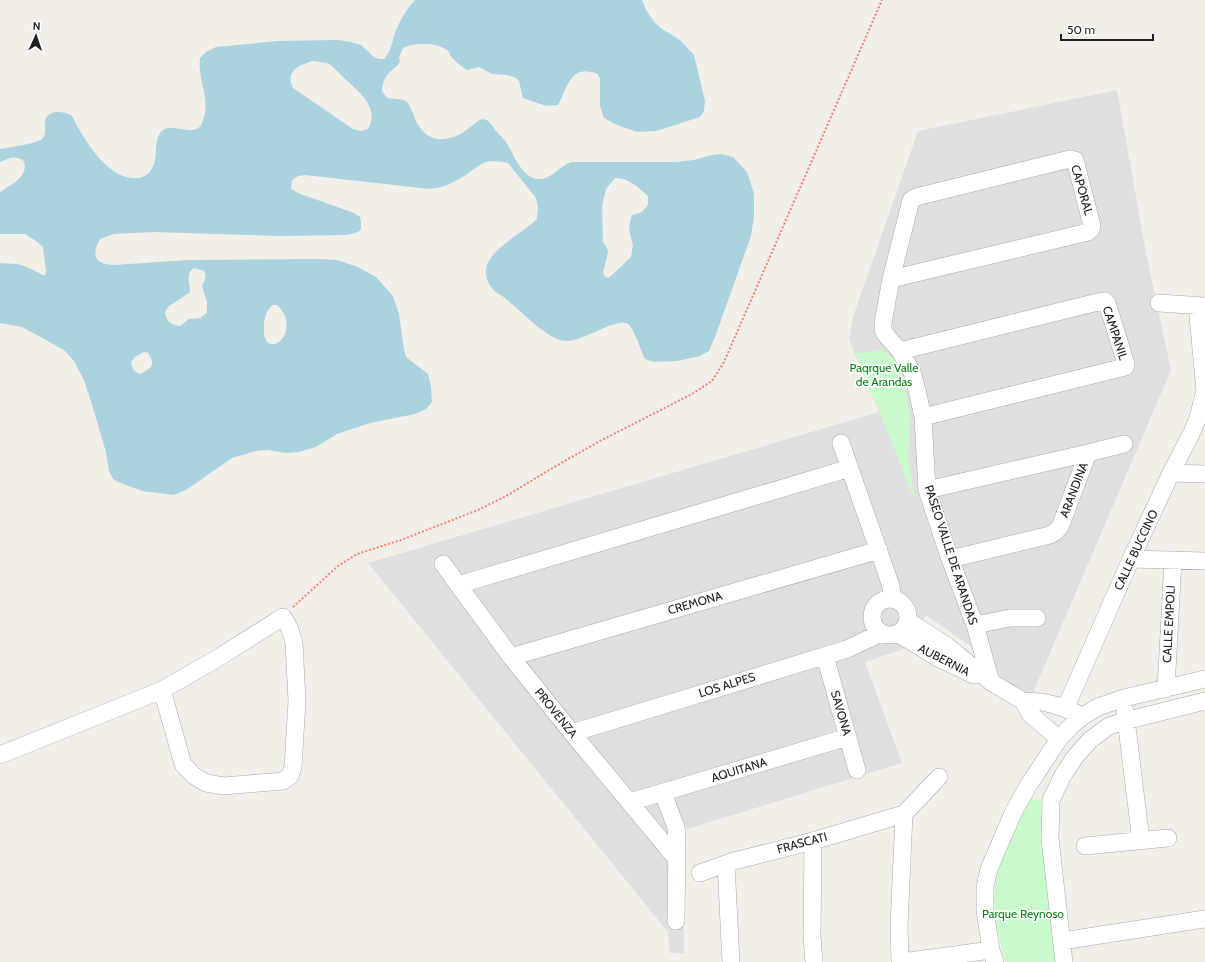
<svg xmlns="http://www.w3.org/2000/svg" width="1205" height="962" viewBox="0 0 1205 962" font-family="Cabin,sans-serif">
	<rect width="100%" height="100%" fill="#f2efe9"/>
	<path fill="#e0dfdf" d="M 1117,90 L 1147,258 L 1171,370 L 1029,702 L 985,670 L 973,648 L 926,615 L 909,647 L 865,662 L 902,763 L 684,830 L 684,953 L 670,953 L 668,932 L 368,563 L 879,412 L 849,339 L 853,317 L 918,131 Z"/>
	<path fill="#c8facc" d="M 882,350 L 900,364 L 910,415 L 908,457 L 915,501 L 880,412 L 855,354 Z
		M 1028,797 L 1044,802 L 1060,962 L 1005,962 L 993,912 L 997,873 Z"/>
	<path fill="#aad3df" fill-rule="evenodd" d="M 415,0 L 642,0 L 646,10 L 655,23 L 662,29 L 680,40 L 694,55 L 705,101 L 704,111 L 700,117 L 656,131 L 637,132 L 617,125 L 604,118 L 600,106 L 600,79 L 598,74 C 571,63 568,86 558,105 L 546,106 L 523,98 L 519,81 L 516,78 L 507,75 L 492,74 L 479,67 L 467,70 C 461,66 454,61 450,55 C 448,51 450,52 447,50 C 436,42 414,43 403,48 L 399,57 L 400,62 C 396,68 395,67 391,71 C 385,76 382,84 382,91 L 387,98 C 393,99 404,98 408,103 C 412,109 414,117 417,123 C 428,142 443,143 462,133 C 469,129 475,122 482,119 C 490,120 491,124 495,130 C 499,134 503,138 506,142 C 514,154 522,180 540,179 C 552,179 560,165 572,162 L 676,162 L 694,160 L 711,155 L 722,154 L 733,157 L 747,172 L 754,194 L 754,217 L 751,236 L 715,337 L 709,351 L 700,356 L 677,361 L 654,362 L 645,359 C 641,351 634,328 628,324 C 616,317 581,343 565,341 C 547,340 520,310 506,299 C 502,295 495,293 492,288 C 468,258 519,237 537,219 L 538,208 L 536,198 L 508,163 C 479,157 481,167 459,179 C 449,185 440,188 429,189 L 305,175 L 298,176 L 292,180 L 291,189 L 298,193 L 354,213 L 360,217 L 361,222 L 361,229 L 358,232 L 347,235 L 279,236 L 153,232 L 114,234 L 100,239 C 91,256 95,264 114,265 L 188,260 L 320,259 L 337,260 L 358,267 L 376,277 L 393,296 L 399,314 L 404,350 L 406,357 L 428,374 L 431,386 L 432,402 L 426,409 L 415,414 L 370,423 L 337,434 L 316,447 L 299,452 L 286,453 L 268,450 L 256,451 L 232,458 L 186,490 L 174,495 L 142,491 L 118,482 L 113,479 L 109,471 L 106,452 L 93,408 L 84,380 L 74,361 L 64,350 L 22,327 L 0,323 L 0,263 L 17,264 L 27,267 L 43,275 L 45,275 L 46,271 L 43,247 L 36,241 L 25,234 L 0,234 L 0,192 C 11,185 31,175 23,160 C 14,155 9,158 0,162 L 0,149 C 7,148 38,143 42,139 C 47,134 44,127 45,121 C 48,109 64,111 72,116 C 83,138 106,177 133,178 C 144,179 150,174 154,164 C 158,154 153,138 163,130 C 173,122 196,139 202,123 C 212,98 197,81 200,58 L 206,52 L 216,47 L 278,41 L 338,40 L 351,42 L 361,45 L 374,57 L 379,59 L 384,59 C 391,53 393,38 396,30 C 401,19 407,8 415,0 ZM 313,61 C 318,62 324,62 329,64 C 334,67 339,73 343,77 C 357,90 381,108 368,129 L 361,131 L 353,129 L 293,88 C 285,71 299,65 313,61 ZM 615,178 C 629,178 638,187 648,196 L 648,205 L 642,212 L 632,215 L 630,222 L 629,230 L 633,245 L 631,257 L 610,277 L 608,278 L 604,276 L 603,273 L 608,252 L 607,248 L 603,242 L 602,206 L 606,189 ZM 194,268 L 204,271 C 207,277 205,280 202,286 L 207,302 L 207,313 L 200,318 L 189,319 L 180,326 C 171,325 166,321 165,312 L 169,306 L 189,293 L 190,290 C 189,281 186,273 194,268 ZM 273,305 L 277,305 C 306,332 260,368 264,323 C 265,316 267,309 273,305 ZM 144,352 L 148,353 L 152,361 L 152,365 L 150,368 L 141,374 C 134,372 132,369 131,362 L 135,357 Z"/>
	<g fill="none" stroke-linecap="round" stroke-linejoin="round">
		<g stroke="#a9a9a9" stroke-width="18">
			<path id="minor" d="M 891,279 L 1088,232 L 1091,229 L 1092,226 L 1075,160 L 1070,159 L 916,197 L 911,200 L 891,279 L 883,323 L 883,329 L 885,334 L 900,351 L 912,372 L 917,390 L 923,417 L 927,490 L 950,559 L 975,625 L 991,682
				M 1159,303 L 1205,306
				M 1197,305 L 1205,391
				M 900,351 L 1102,301 L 1105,301 L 1107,303 L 1126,364 L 1125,367 L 923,417
				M 841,443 L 891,586 L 892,599
				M 1088,453 L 1124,444
				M 1171,473 L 1205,474
				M 927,490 L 1088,453 L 1060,527 L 1055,532 L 1050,535 L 950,559
				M 1131,559 L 1205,561
				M 443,564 L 511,657 L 572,733 L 676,858
				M 458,585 L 850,468
				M872 617a18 18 0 1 1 36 0a18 18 0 1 1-36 0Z
				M 908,621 L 947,646 L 991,682 L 1023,701 L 1042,702 L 1055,705 L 1076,713
				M 975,625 L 1010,618 L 1037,618
				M 899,634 L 938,658 L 974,675
				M 825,656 L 857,770
				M 511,657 L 879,550
				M 1166,689 L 1173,560
				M 1023,701 L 1030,714 L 1059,739
				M 1065,709 L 1131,559 L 1171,473 L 1192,432 L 1198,418 L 1205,391
				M 1125,711 L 1141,841
				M 572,733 L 847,649 L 881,633
				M 0,755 L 162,690 L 213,661 L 283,617 L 289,627 L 294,642 L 297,701 L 293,767 L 290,776 L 283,781 L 224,786 L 206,783 L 193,775 L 183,764 L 162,690
				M 663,793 L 676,827 L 677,838 L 676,921
				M 630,802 L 848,737
				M 813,841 L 812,936 L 814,962
				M 1085,846 L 1168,838
				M 726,864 L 731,962
				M 700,873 L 734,861 L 813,841 L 904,814 L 939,777
				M 1062,941 L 1205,919
				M 900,962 L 899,926 L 904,814
				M 902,962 L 991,950
				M 995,962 L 991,950 L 985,911 L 985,887 L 989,869 L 1013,813 L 1028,786 L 1059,739 L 1071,726 L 1083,716 L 1098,707 L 1124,698 L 1205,679
				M 1064,962 L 1050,839 L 1051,800 L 1063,775 L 1075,757 L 1090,740 L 1109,726 L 1125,721 L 1205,701"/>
		</g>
		<path stroke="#fa8072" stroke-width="2" stroke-dasharray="2 2" stroke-linecap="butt" d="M 293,607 L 338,566 L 357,554 L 401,540 L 478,510 L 508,495 L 549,470 L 598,442 L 692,394 L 712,381 L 724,362 L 882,0"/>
		<use href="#minor" stroke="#fff" stroke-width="17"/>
	</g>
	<g text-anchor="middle" stroke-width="3.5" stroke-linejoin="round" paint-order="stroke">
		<g font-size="12" fill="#222" stroke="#fff">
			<text transform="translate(1082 190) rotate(74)" y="4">CAPORAL</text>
			<text transform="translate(1115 333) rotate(72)" y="4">CAMPANIL</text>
			<text transform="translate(1074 490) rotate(-69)" y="4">ARANDINA</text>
			<text transform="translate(1136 550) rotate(-65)" y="4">CALLE BUCCINO</text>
			<text transform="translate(951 555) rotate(72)" y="4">PASEO VALLE DE ARANDAS</text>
			<text transform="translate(695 603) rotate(-16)" y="4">CREMONA</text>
			<text transform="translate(1169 624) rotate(-87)" y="4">CALLE EMPOLI</text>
			<text transform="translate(944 660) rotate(27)" y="4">AUBERNIA</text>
			<text transform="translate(727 685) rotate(-17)" y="4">LOS ALPES</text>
			<text transform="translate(556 713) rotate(51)" y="4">PROVENZA</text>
			<text transform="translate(841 713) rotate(74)" y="4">SAVONA</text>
			<text transform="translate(739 770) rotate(-17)" y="4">AQUITANA</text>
			<text transform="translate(802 843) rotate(-15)" y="4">FRASCATI</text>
		</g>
		<g font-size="12" fill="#0c8416" stroke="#fff">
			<text x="884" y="372">Paqrque Valle<tspan x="884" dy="14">de Arandas</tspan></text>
			<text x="1023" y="918">Parque Reynoso</text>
		</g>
	</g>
	<g transform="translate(36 36) rotate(3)" stroke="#ffffff" stroke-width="3" paint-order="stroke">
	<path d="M0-3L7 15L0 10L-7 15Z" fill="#222222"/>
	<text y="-6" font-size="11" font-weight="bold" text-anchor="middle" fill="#222222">N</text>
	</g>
	<path d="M1061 34v6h92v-6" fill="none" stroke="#222222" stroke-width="2"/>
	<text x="1067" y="34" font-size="12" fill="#222222" stroke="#ffffff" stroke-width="3" paint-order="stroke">50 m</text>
</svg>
